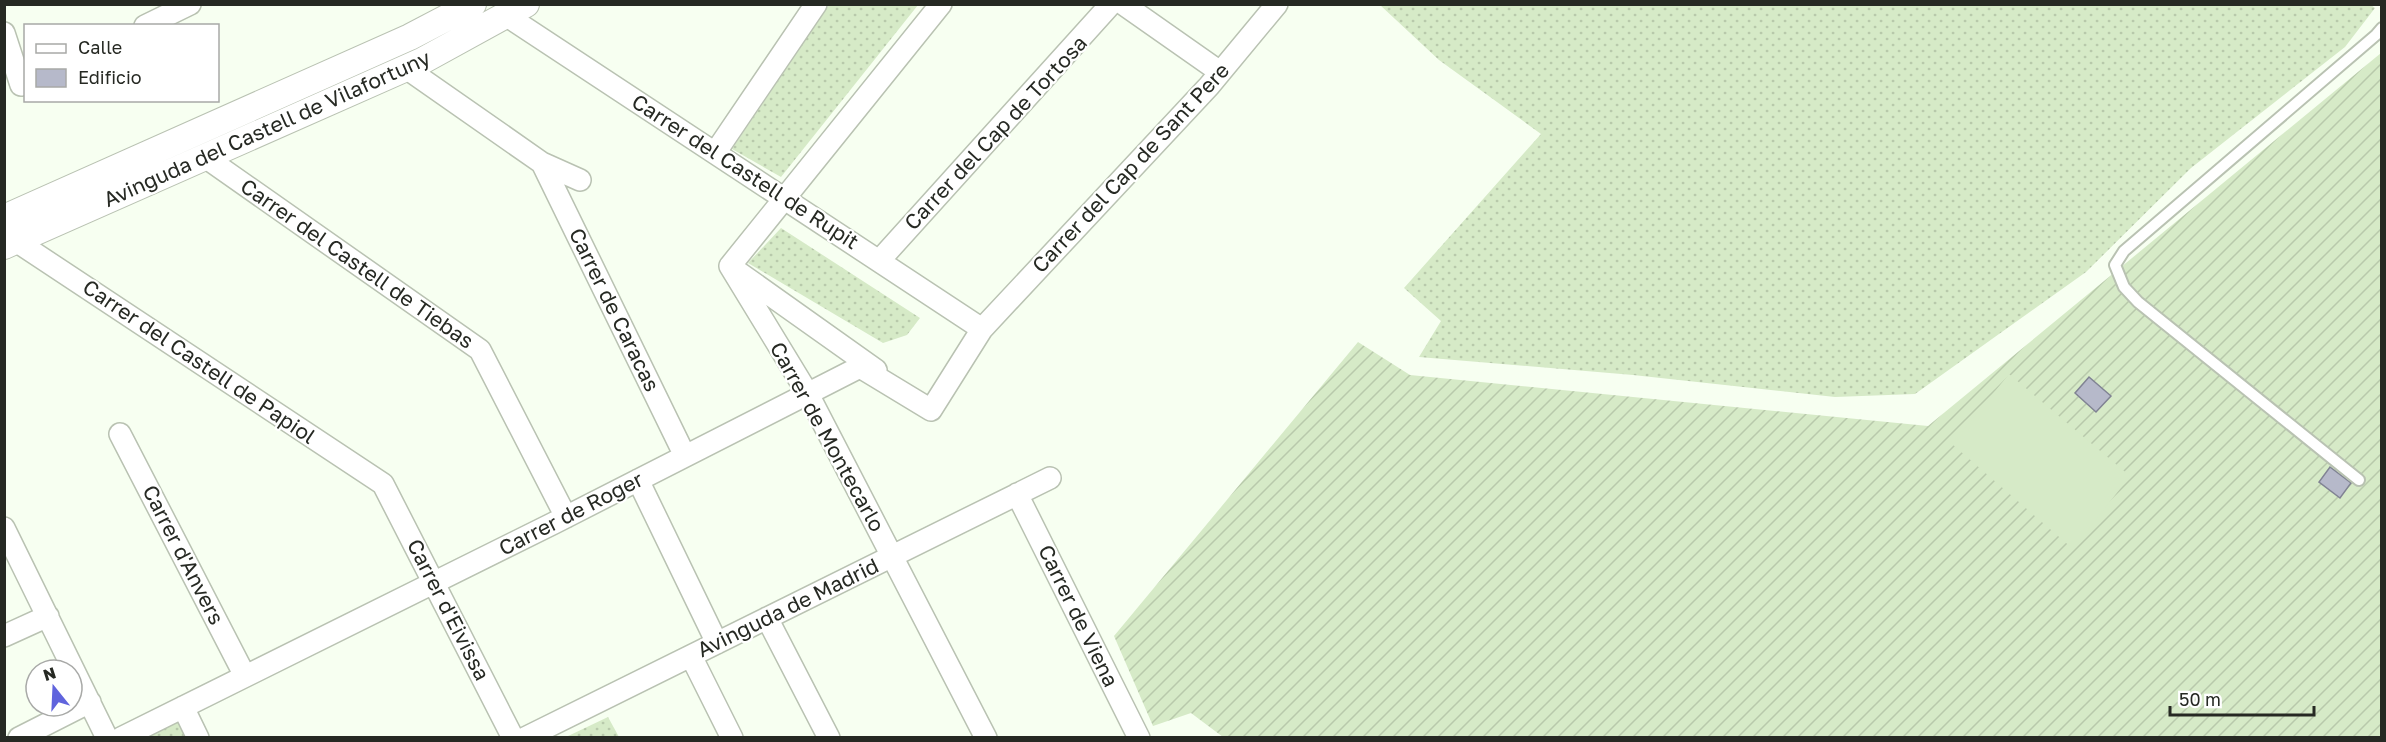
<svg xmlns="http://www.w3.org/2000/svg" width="2386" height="742" viewBox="0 0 2386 742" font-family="'Golos Text',sans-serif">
	<defs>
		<pattern id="grass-dots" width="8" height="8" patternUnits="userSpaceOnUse" patternTransform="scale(1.5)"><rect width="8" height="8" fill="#d6eac7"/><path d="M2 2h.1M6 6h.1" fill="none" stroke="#b8c9ab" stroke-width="1.8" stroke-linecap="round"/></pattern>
		<pattern id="garden-furrows" width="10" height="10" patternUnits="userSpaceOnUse" patternTransform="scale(1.5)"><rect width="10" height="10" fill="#d6eac7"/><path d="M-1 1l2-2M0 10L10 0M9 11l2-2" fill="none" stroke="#b8c9ab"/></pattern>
	</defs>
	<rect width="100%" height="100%" fill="#f7fff1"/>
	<path fill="url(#grass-dots)" d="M 829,5 L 918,5 L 781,177 L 732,149 Z
		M 2371,5 L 2375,8 L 2345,47 L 2191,168 L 2086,272 L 1915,394 L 1835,397 L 1633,375 L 1419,357 L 1441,321 L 1404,288 L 1541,134 L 1439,60 L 1380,5 Z
		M 781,228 L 920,318 L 907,335 L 883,343 L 748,263 Z
		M 608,717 L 619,737 L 566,737 Z
		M 181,720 L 189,738 L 146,738 Z"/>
	<path fill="url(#garden-furrows)" d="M 2381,53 L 2381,737 L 1223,737 L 1191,713 L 1153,726 L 1114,636 L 1358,342 L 1410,375 L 1928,426 Z"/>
	<path fill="#d6eac7" d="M 2009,374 L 2130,476 L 2073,549 L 1952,444 Z"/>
	<path fill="#b6b9ca" stroke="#808393" stroke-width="1.5" d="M 2089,377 L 2111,396 L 2096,412 L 2075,393 Z
		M 2330,467 L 2351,483 L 2340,498 L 2319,482 Z"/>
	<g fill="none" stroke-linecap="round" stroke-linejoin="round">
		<g stroke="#b9c2b2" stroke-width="14">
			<path id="service" d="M 2359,480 L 2138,302 L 2124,287 L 2115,265 L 2124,251 L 2376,35 L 2382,28"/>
		</g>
		<g stroke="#b9c2b2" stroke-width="24">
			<path id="minor" d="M 1123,4 L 1220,72
				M 507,16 L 982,329
				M 145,26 L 190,4
				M 4,33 L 21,85
				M 406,68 L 542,163 L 580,180
				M 715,153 L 816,4
				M 205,157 L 480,350 L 566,517
				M 542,163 L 685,456
				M 16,241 L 383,484 L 513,738
				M 879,261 L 1111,4
				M 730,266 L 808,394 L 986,738
				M 730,266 L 941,4
				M 738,272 L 876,370
				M 120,434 L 245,676
				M 638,480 L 717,643
				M 1017,494 L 1139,738
				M 4,528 L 107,738
				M 767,618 L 829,738
				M 4,636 L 48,616
				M 691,656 L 732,738
				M 183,707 L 198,738
				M 19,738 L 90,702
				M 121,738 L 554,523 L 860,367 L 931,410 L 982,329 L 1209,86 L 1277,4
				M 525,738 L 1050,478"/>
		</g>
		<g stroke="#b9c2b2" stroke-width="28">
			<path id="tertiary" d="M 4,218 L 410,37 L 473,4
				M 4,246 L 422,61 L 526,4"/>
		</g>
		<use href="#service" stroke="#fff" stroke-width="10"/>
		<use href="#minor" stroke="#fff" stroke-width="21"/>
		<use href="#tertiary" stroke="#fff" stroke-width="26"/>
	</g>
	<g text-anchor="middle" stroke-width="4.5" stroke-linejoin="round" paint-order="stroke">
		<g font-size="21" fill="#262923" stroke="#fff">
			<text transform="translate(267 129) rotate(-24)" y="7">Avinguda del Castell de Vilafortuny</text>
			<text transform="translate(996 133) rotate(-47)" y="7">Carrer del Cap de Tortosa</text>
			<text transform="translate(1131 168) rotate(-47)" y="7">Carrer del Cap de Sant Pere</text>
			<text transform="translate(745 172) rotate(33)" y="7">Carrer del Castell de Rupit</text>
			<text transform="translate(357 264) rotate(35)" y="7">Carrer del Castell de Tiebas</text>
			<text transform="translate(614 310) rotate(64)" y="7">Carrer de Caracas</text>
			<text transform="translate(199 362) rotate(34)" y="7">Carrer del Castell de Papiol</text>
			<text transform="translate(827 437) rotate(61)" y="7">Carrer de Montecarlo</text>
			<text transform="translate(571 514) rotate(-27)" y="7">Carrer de Roger</text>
			<text transform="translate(183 555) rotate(63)" y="7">Carrer d'Anvers</text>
			<text transform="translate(788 608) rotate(-26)" y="7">Avinguda de Madrid</text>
			<text transform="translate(448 610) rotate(63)" y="7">Carrer d'Eivissa</text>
			<text transform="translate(1078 616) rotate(64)" y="7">Carrer de Viena</text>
		</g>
	</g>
	<rect width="2386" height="742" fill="none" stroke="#262923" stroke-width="12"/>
	<rect x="24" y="24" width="195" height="78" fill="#ffffff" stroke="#a8a9a7" stroke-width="1.5"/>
	<rect x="36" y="44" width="30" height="9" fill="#ffffff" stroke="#a8a9a7" stroke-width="1.5"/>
	<text x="78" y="54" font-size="18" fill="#262923">Calle</text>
	<rect x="36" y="69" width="30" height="18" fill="#b6b9ca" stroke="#a8a9a7" stroke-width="1.5"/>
	<text x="78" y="84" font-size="18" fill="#262923">Edificio</text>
	<g transform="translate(54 688) rotate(342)"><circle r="28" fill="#ffffff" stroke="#a8a9a7" stroke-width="1.5"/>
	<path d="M0-4.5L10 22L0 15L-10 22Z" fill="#6064dd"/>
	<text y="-9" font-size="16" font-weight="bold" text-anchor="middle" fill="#262923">N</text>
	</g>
	<path d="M2170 706v9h144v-9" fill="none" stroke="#262923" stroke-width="3"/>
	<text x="2179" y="706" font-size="18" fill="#262923" stroke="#ffffff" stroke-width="4.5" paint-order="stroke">50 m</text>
</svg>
